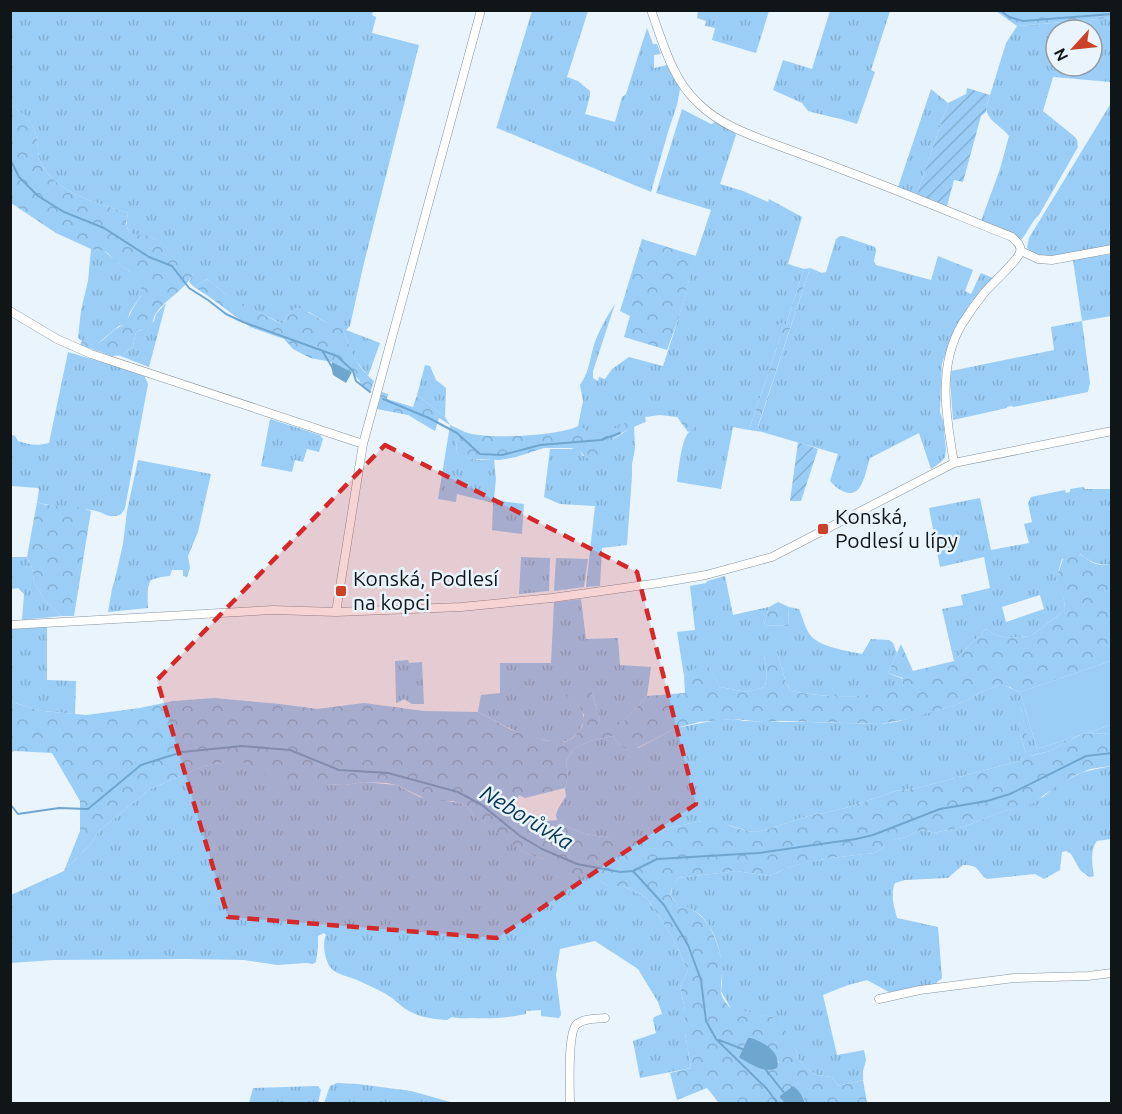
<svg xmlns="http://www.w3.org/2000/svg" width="1122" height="1114" viewBox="0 0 1122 1114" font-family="Ubuntu,sans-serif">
	<defs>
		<pattern id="grass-tufts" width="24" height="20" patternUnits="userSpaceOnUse" patternTransform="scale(1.5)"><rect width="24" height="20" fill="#9acef7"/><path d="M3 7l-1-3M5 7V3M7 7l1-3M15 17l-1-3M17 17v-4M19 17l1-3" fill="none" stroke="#84b0d3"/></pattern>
		<pattern id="forest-crowns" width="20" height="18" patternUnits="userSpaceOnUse" patternTransform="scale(1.5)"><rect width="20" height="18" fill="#9acef7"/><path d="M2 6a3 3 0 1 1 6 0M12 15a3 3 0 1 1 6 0" fill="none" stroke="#84b0d3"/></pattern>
		<pattern id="garden-furrows" width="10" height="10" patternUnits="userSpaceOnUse" patternTransform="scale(1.5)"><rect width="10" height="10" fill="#9acef7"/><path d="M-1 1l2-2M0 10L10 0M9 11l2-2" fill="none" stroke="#84b0d3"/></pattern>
	</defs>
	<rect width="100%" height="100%" fill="#e9f4fd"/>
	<path fill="url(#grass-tufts)" fill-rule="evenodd" d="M 11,11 L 373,11 L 372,15 L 376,17 L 372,33 L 419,45 L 363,267 L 350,326 L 346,330 L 380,343 L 368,376 L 354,358 L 344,333 L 309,312 L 291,311 L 282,324 L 235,300 L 224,293 L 207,279 L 194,287 L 189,282 L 193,275 C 181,263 170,248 155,239 C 147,235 135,239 129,231 C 125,225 127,219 128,213 C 100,204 55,193 41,163 C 37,153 38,142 35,131 C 32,120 19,111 11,104 Z
		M 532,11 L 588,11 L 567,77 L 578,81 L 590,91 L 590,96 L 585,114 L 615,122 L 622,97 L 626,94 L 647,28 L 653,44 L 657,44 L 661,54 L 654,55 L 654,68 L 667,65 L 680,89 L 677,105 L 668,132 L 651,192 L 497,128 L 496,129 Z
		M 698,11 L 769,11 L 756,53 L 712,40 L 715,28 L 705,26 L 706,21 L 697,18 Z
		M 830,11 L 890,11 L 871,70 L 875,72 L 857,124 C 841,118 825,116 808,111 L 802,103 L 773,90 L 783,60 L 812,69 Z
		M 1111,18 L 1111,82 L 1053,77 L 1043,111 L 1075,137 L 1077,140 L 1078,147 L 1039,215 C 1031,222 1028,232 1021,240 L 1013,234 L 981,221 L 1000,169 L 1009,136 C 1002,126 988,122 986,108 L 1006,43 L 1017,26 ZM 1056,30 L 1092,30 L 1092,66 L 1056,66 Z
		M 931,89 L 948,103 L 917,194 L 898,187 Z
		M 1111,103 L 1111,247 L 1047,258 L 1034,254 L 1027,248 L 1029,238 Z
		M 682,109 L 711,124 L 714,123 L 715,120 L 734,131 L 736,135 L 720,184 L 743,191 L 768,202 L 769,199 L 802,217 L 788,264 L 804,269 L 786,324 L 779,333 L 780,338 L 749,430 L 733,427 L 721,489 L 678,482 L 677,481 C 679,469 681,440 689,432 C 691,429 694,428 697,426 L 679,412 L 677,417 L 660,415 L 638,418 L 609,433 L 592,438 L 583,438 L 584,429 L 578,426 L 583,401 L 580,385 C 589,372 589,363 593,348 C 598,332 606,318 615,304 L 593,371 L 593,378 L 598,381 L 599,377 L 605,379 L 612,369 L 629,357 L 663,366 L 678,320 L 695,258 L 711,210 L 656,193 Z
		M 840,236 L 843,236 L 875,247 L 876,251 L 874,261 L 876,265 L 931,280 L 938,256 L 973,270 L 965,291 L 971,294 L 981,273 L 993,278 L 972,301 L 957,325 L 942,363 L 940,412 L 943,421 L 946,450 L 945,457 L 941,462 L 931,469 L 919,433 L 870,458 C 867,467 865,479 860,487 C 851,500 837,489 830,481 L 838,454 L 762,432 L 758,427 L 810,268 L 822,273 L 826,272 L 836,239 Z
		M 91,249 C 96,249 100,249 105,252 C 109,254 111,258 115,261 C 123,267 139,276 142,287 C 144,296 134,304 130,312 C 128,317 128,321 125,325 L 119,326 L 97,344 L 86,344 L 78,338 L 81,310 L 88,281 Z
		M 1111,254 L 1112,297 L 1110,297 L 1111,303 L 1111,316 L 1082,321 L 1090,383 L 1088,392 L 1013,407 L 1012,406 L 1007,407 L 1007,408 L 953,420 L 950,380 L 951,371 L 1054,350 L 1051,327 L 1082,321 L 1073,260 Z
		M 166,303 L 149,367 L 118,355 L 123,355 L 133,346 L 136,332 L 142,330 L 154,321 L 156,314 Z
		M 68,352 L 144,375 L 148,384 L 125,508 C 122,514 120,516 114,516 C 108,517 105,514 100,512 C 79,506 57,509 37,502 L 39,490 L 38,488 L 11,486 L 10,434 L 15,436 L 18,441 C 29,445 37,446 49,443 Z
		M 425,365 L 430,366 L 436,380 L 446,388 L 445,417 L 417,395 Z
		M 270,419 L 320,435 L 323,439 L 319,452 L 307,449 L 303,462 L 295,460 L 292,472 L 261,466 Z
		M 450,425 L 465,432 L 456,440 L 457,453 C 469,460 481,461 494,459 L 496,479 L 494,498 L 507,502 L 524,504 L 522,534 L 492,530 L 493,503 L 457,494 L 456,502 L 438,499 Z
		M 634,426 L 635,448 L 632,465 L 632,476 L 627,545 L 602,548 L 600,586 L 586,587 L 595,506 L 560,504 L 544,497 L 550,449 L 577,449 L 580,451 L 583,456 L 601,451 L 609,442 Z
		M 138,460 L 211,474 L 198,532 L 188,556 L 190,568 L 187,577 L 183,576 L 183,570 L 172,570 L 170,576 L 161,577 L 151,580 C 146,588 148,599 148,608 L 108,612 L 112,589 L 115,579 L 123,544 L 127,511 Z
		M 1083,487 L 1085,489 L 1111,489 L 1111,564 C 1098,566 1091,562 1080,554 L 1062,559 L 1056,579 C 1061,588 1065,599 1065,610 L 1031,636 L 1008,638 L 996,635 L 986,629 L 954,661 L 942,609 L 963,605 L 961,595 L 990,588 L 984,557 L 940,567 L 929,508 L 980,498 L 991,550 L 1029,543 L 1024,524 L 1032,522 L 1028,503 L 1031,497 L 1065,490 L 1066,493 L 1070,492 L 1070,489 ZM 1040,595 L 1044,609 L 1006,622 L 1002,607 Z
		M 10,557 L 27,557 L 33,571 L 34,582 L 45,601 L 62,616 L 22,620 L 24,594 L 18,588 L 11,589 Z
		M 521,557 L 550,558 L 549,591 L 519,594 Z
		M 556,558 L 588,559 L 584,587 L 554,591 Z
		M 725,576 L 733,615 L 769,607 L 764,625 L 788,626 L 789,607 L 799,609 C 803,618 805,629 811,636 C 820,647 848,651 862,654 L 871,639 L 889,640 L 893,643 L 897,653 L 888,673 L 903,679 L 902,688 C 864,700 830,698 791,691 L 786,683 L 776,649 L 764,655 L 767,674 L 765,687 L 747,692 L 720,687 L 705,662 L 684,676 L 677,632 L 695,630 L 690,586 L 706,583 L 707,581 Z
		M 581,599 L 586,639 L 618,638 L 620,665 L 651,667 L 647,696 L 623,722 L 600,722 L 592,692 L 566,696 C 582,705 590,718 577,733 C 574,737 570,740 566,741 C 560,743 552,741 547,740 C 524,738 498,722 478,712 L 481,695 L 500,693 L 500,663 L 551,663 L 554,603 L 555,602 Z
		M 47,627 L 47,680 L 76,681 L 75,714 L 43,711 L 11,702 L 10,629 Z
		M 408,660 L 409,663 L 422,662 L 424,704 L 412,704 L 404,699 L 397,703 L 396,702 L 395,661 Z
		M 999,685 C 1008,685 1012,690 1020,692 L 1037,749 L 1111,725 L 1111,733 L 1082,734 L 1050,751 L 1030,756 L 1021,709 L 1019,708 L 1020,734 L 1026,753 L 1026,757 L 1020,761 L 917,788 L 896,791 L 846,808 L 804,817 L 772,828 L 756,832 L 747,831 L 732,826 L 702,821 L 672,827 L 654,834 L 636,838 L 610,838 L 585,834 L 563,825 L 557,820 L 556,815 L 558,809 L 566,796 L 565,788 L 568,775 L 566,762 L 573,749 L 590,741 L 613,736 L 620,745 L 638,748 L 676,728 L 717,720 L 734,719 L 744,721 L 782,722 L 808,722 L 880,724 L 896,722 L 964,702 L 979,693 Z
		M 225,762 L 242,762 L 252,767 L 325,784 L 345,785 L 364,782 L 396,785 L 420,797 L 460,803 L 468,807 L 474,816 L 526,853 L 544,859 L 582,877 L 595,877 L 608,886 L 623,886 L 647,898 L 673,938 L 688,971 L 680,987 L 685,1010 L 685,1033 L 691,1068 L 640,1078 L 633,1041 L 656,1033 L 653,1020 L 654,1017 L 662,1014 L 658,1002 L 638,969 L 595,941 L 560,949 L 556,975 L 561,1015 L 559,1018 L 541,1016 L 541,1010 L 526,1011 L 526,1014 C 508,1018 490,1019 472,1018 C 465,1018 459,1019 452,1017 L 447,1020 C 435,1019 422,1018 411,1012 C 404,1009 398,1003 392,998 C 382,991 370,986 359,981 C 350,976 337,976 330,967 C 325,959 322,944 326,935 L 324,933 L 318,936 L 318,947 L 316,962 L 313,964 L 307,963 L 277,965 L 244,960 L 186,959 L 53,960 L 11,963 L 11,895 L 64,871 L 89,846 L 99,831 L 150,789 L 204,766 Z
		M 1111,766 L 1111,839 L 1097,841 C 1090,850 1092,865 1094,876 L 1089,877 L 1080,870 L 1071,854 L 1066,851 L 1062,852 L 1060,870 L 1044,879 L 1035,874 L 987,879 C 976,872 981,865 963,865 L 948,878 L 905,880 L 895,883 C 890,895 894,906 897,918 L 938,927 L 942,978 L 935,984 L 889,992 L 867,980 L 848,985 L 823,995 L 837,1055 L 864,1050 L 866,1060 L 863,1071 L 863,1080 L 838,1086 L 832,1077 L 817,1075 L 806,1068 L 798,1059 L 796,1050 L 773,1017 L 731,1009 L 721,991 C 725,965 719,931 698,913 C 689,906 677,907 671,896 L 672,886 L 678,878 L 736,871 L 769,876 L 787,868 L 808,862 L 831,858 L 874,853 L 896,839 L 907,837 L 916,832 L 925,830 L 933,833 L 963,827 L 1001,812 L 1015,808 L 1043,797 L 1057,785 L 1083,772 Z
		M 337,1083 L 358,1084 L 411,1091 L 454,1103 L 324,1103 L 330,1086 Z
		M 318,1086 L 321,1090 L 318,1103 L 249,1103 L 253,1088 Z"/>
	<path fill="url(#forest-crowns)" fill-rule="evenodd" d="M 996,11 L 1111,11 L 1111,18 L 1017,26 Z
		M 11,104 C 23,114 36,123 37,140 C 38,148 38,155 41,163 C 55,193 100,204 128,213 L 126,223 L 128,230 L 133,234 L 149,236 L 159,241 L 172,252 L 189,263 L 193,275 C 184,290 166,299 156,313 C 153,318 154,322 149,326 C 145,329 140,330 136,332 L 133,346 L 123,355 L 112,356 L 80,345 L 82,341 C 102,353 108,328 125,325 L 132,310 L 141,296 L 141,285 L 129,271 L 113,260 L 108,253 L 100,250 L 91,249 L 56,233 L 11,203 Z
		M 642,239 L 696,256 L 678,320 L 667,350 L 624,337 L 630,316 L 620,311 Z
		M 810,268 L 758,426 L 762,432 L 749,430 L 780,338 L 776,326 L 781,323 L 786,324 L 804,269 Z
		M 207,279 L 224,293 L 277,322 L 282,324 L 291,311 L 297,307 C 313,313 330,327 346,330 L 344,333 C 353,354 356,366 374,381 L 370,393 L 363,387 L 359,380 L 352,372 L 332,362 L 310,358 L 293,349 L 284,339 L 250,327 L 208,296 L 194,287 Z
		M 382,392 L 388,394 L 387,399 L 413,407 L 417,395 L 445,417 L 450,425 L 439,418 L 435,431 L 408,415 L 377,409 Z
		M 679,412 C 690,414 695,414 697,426 L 688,432 L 677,417 Z
		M 645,416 L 646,422 C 627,429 606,439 598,459 L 586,458 L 580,451 L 571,448 L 544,448 L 516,457 L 500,460 L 473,459 L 464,457 L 457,453 L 456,440 L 465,432 C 485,440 560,436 578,426 L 585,429 L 583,438 C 609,437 621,421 645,416 Z
		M 37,502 L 46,505 L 79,507 L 91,511 L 74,616 L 62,616 L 45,601 L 34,582 L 33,571 L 27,557 Z
		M 1072,552 C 1091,556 1088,568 1111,564 L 1111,661 L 1020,692 L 1014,690 L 1010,687 L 999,685 L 979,693 L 964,702 L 941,709 L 908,719 L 880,724 L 782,721 L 764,722 L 734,719 L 699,722 L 676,728 L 631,751 L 620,745 L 613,736 L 590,741 L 573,749 L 566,762 L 568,775 L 565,788 L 525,798 L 519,795 L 513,807 L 538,822 L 557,820 L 563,825 L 585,834 L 610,838 L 636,837 L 654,834 L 672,827 L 702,821 L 714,821 L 747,831 L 756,832 L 772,828 L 804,817 L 846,808 L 896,791 L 917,788 L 1020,761 L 1025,757 L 1026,753 L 1020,734 L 1018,707 L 1021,709 L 1031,756 L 1050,751 L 1082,734 L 1111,733 L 1111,766 L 1090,769 L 1074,776 L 1048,792 L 1032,804 L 1001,812 L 963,827 L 933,833 L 925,830 L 916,832 L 907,837 L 896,839 L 890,846 L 885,846 L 874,853 L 831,858 L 809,862 L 787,868 L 769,876 L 736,871 L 678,878 C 659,904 681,901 696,912 C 700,915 706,921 709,926 C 715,936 721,953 722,965 C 723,973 720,986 721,993 C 722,998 727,1004 730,1008 L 773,1017 L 789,1035 L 796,1050 L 798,1059 L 806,1068 L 817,1075 L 832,1077 L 838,1086 L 863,1080 L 867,1103 L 805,1103 L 803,1097 L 780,1098 L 785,1103 L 719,1103 L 707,1088 L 677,1100 L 670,1073 L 691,1068 L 685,1033 L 685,1010 L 680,987 L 688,971 L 673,938 L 647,898 L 623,886 L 608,886 L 595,877 L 582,877 L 547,865 L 544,859 L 526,853 L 515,846 L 474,816 L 468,807 L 460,803 L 452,801 L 431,801 L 396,785 L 387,783 L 364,782 L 345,785 L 325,784 L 284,785 L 242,762 L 225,762 L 204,766 L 150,789 L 99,831 L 89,846 L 64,871 L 80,831 L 80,801 L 52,753 L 14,751 L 11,753 L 11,702 L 43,711 L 86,715 L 140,708 L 173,701 L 214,698 L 280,704 L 317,709 L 364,703 L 424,711 L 478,712 L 512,730 L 544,740 L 565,742 L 573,738 L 582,727 L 584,715 L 579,706 L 566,696 L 566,690 L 572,689 L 592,692 L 600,722 L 623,722 L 647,696 L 685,693 L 684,676 L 705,661 L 720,687 L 747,692 L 765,687 L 767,674 L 764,655 L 770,648 L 776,649 L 786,683 L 791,691 C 830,698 864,700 902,687 L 903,678 L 888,673 L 901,644 L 913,671 L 954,661 L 986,629 L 996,635 L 1008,638 L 1031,636 L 1065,610 C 1065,597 1059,587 1055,576 L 1059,571 L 1064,556 ZM 748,1038 C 762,1044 774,1047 779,1063 L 739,1057 Z
		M 778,602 L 789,607 L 788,626 L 764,625 L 769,607 Z"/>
	<path fill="url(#garden-furrows)" d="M 967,88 L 990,95 L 987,104 L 986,112 L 981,116 L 963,182 L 954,180 L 947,206 L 917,194 L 948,103 L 966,94 Z
		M 798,442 L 818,449 L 801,501 L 790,501 Z"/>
	<path fill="#9acef7" d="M 1111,661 L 1111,725 L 1037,749 L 1020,692 Z"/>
	<path fill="#6fa6d0" d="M 332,362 L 352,372 L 346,383 L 333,375 L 331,366 Z
		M 751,1038 C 763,1042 782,1052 777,1068 C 764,1074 751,1064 740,1058 L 739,1057 L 748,1038 Z
		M 793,1086 C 799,1090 803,1097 805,1103 L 785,1103 L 780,1098 L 780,1096 Z"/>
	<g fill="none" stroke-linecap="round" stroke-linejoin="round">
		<path stroke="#6fa6d0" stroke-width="2" d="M 1000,10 L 1009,17 L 1023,21 L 1112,14
			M 10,159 L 19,177 L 38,196 L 64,212 L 104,228 L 149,257 L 172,266 L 189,288 L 208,300 L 226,314 L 243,322 L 337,356 L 353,371 L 356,381 L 370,392
			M 323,352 L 332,367
			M 383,399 L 429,418 L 457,433 L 480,454 L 502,455 L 540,445 L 601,440 L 620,433
			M 10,804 L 18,814 L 59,808 L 88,809 L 141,765 L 182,752 L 242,746 L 290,750 L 339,770 L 388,773 L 458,792 L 482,805 L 520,836 L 542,849 L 577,864 L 620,872 L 633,871 L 657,859 L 759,853 L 856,839 L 873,835 L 940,809 L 987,801 L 1010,794 L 1086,756 L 1112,753
			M 633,871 L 664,905 L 688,945 L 701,980 L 706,1021 L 716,1039 L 767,1089 L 778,1104
			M 719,1040 L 745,1050
			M 766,1070 L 785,1094"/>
		<g stroke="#87939d" stroke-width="9">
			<path id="minor" d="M 651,10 C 663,43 672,79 698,103 C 721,126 753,136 782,147 C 804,155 825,163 846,171 C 902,192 957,215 1012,237 C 1016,241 1022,245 1020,252 C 1018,261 991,284 984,293 C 976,303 969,313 962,324 C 937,366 946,417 954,463
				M 1021,251 L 1038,259 L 1052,260 L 1112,249
				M 10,311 L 57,339 L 91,354 L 363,444
				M 336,612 L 363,444 L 481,10
				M 10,625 L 273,610 L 336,612 L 461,607 L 552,598 L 659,583 L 706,575 L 772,557 L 954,463 L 1112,431
				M 879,999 L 920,990 L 1014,978 L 1088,976 L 1112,973
				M 570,1104 C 570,1089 567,1032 577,1024 C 584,1018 597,1019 605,1018"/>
		</g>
		<use href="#minor" stroke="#fff" stroke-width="8"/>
	</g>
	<path fill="#d62828" fill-opacity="0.2" stroke="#d62828" stroke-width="4.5" stroke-dasharray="12 8" stroke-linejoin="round" d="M 385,445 L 637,572 L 696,804 L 497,938 L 228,917 L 157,680 Z"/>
	<g fill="#cc4028" stroke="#e9f4fd" stroke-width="2">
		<rect x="817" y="523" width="12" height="12" rx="3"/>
		<rect x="335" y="585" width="12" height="12" rx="3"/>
	</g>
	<g text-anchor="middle" stroke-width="5" stroke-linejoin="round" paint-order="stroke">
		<g font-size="21" fill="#101518" stroke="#e9f4fd" text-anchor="start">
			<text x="835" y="524">Konská,<tspan x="835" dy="24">Podlesí u lípy</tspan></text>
			<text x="353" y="586">Konská, Podlesí<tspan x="353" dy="24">na kopci</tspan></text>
		</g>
		<g font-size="22" font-style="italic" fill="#083552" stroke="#e9f4fd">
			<text transform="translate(527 817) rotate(31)" y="8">Neborůvka</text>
		</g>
	</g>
	<rect width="1122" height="1114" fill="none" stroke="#101518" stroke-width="24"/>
	<g transform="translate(1074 48) rotate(243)"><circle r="28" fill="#e9f4fd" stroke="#929ba1" stroke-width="1.5"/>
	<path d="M0-4.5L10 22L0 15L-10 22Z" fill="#cc4028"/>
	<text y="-9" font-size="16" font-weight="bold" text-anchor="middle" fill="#101518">N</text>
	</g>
</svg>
